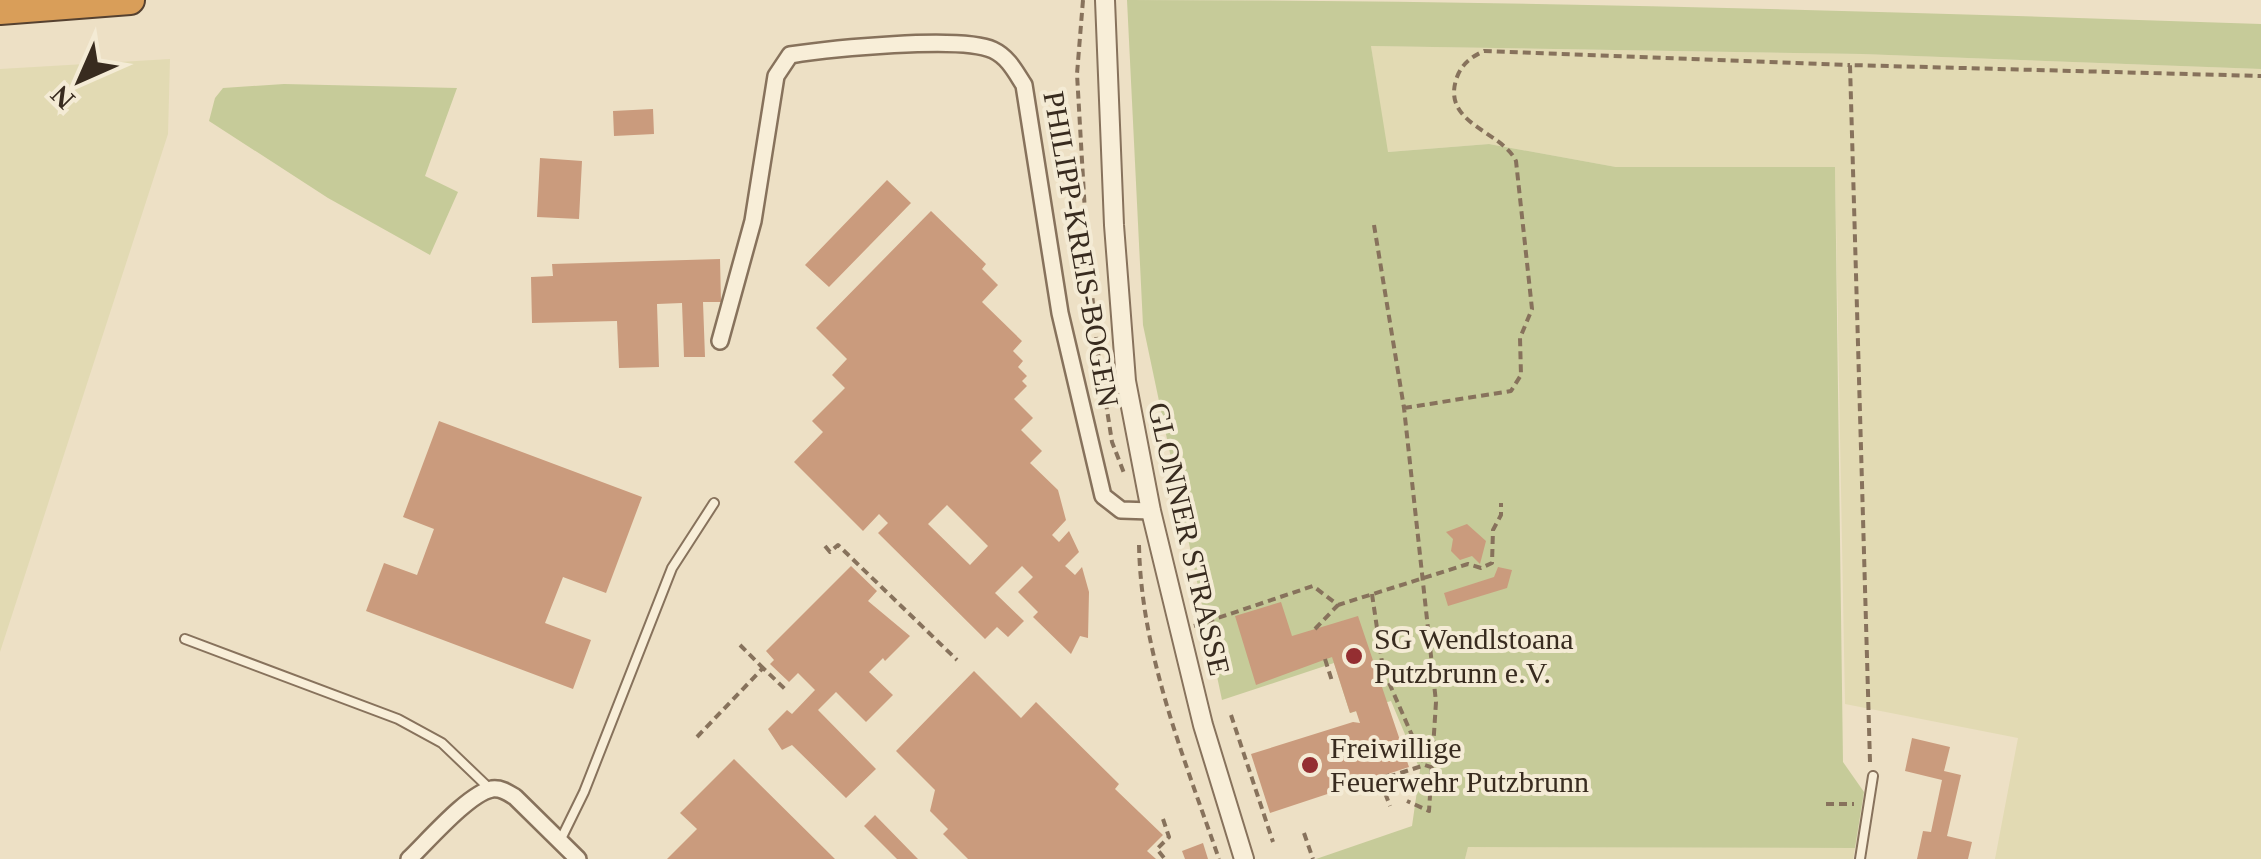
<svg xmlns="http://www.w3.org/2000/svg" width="2261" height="859" viewBox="0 0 2261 859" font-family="'Times New Roman',serif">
	<rect width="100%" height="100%" fill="#ede0c5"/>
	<path fill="#e2dab3" d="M 1371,46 L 1862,54 L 2261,69 L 2261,859 L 1995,859 L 2018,738 L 1845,704 L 1835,167 L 1616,167 L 1489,144 L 1387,152 Z
		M 170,59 L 168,134 L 0,652 L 0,69 Z
		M 1468,847 L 1855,848 L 1853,859 L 1465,859 Z"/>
	<path fill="#c6cb99" d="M 1127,0 C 1505,0 1883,11 2261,24 L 2261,69 L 1862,54 L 1371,46 L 1388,152 L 1489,144 L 1616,167 L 1835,167 L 1843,762 L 1864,792 L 1855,848 L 1468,847 L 1465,859 L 1316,859 L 1412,826 L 1420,770 L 1391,701 L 1350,713 L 1334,663 L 1222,700 L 1143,325 Z
		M 284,84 L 457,88 L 425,176 L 458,192 L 430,255 L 328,198 L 209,121 L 215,98 L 223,88 Z"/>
	<path fill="#ca9b7d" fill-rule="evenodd" d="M 653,109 L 654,134 L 614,136 L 613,111 Z
		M 540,158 L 582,161 L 579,219 L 537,217 Z
		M 887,180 L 911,203 L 829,287 L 805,265 Z
		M 931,211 L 986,264 L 982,269 L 998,285 L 982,302 L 1022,341 L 1013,351 L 1023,361 L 1018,367 L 1027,376 L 1022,381 L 1027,386 L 1014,399 L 1033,418 L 1021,430 L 1042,451 L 1030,463 L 1058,490 L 1066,520 L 1052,535 L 1059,542 L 1069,531 L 1079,552 L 1065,566 L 1075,575 L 1082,567 L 1089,592 L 1088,638 L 1080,636 L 1071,654 L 1033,617 L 1038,612 L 1018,592 L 1033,577 L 1022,566 L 995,593 L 1024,621 L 1008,637 L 997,627 L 985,639 L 878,533 L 888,523 L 879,514 L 863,531 L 794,462 L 823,432 L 812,421 L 845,388 L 832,375 L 847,359 L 816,328 ZM 947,505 L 988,546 L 970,565 L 928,524 Z
		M 720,259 L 721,302 L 703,302 L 705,357 L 684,357 L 682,303 L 657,304 L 659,367 L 619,368 L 617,321 L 532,323 L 531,277 L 553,276 L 552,264 Z
		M 439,421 L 642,497 L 606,593 L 563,577 L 545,623 L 591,640 L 573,689 L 366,611 L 384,563 L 417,575 L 434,529 L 403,517 Z
		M 1467,524 L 1486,541 L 1480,564 L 1472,556 L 1460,560 L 1451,551 L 1453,539 L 1446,532 Z
		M 851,566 L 877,591 L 868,601 L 910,636 L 885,661 L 883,658 L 869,672 L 893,695 L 866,722 L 836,692 L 818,710 L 876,769 L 846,798 L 792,745 L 782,750 L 768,729 L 787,710 L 792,714 L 815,690 L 798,673 L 789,682 L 770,664 L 774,660 L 766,651 Z
		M 1498,567 L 1512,570 L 1507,588 L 1448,606 L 1444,593 L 1494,577 Z
		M 1281,602 L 1292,636 L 1358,616 L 1409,767 L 1270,813 L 1251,754 L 1353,722 L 1360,723 L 1356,711 L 1350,713 L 1332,657 L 1256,685 L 1235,616 Z
		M 974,671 L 1021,718 L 1036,702 L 1119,784 L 1115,789 L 1163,835 L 1147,851 L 1156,859 L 968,859 L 943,834 L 948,829 L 930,811 L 935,790 L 896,751 Z
		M 1912,738 L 1950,747 L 1944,771 L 1961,775 L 1947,836 L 1972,842 L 1968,859 L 1917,859 L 1923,831 L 1931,832 L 1942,780 L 1905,771 Z
		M 734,759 L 835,859 L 667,859 L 697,829 L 680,813 Z
		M 875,815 L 918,859 L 897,859 L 864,826 Z
		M 1203,843 L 1208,859 L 1185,859 L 1182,851 Z"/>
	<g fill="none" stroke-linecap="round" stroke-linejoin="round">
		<g stroke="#87725c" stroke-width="12">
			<path id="service" d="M 185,639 L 398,719 L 442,743 L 490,789
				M 560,841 L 584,792 L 672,568 L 714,503
				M 1860,859 L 1873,776"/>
		</g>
		<g stroke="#87725c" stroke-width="20">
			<path id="minor" d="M 720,341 L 753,221 L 776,76 L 790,55 C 828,49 961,35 993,50 C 1008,57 1015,71 1024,85 L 1060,313 L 1103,496 L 1121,510 L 1151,511
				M 409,859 C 427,842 469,793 492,789 C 501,788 507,792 515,797 L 578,859"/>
		</g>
		<g stroke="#87725c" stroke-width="22">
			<path id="tertiary" d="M 1105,0 L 1114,225 L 1126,381 L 1151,511 L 1203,725 L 1244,859"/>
		</g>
		<g stroke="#554130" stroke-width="32">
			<path id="motorway" d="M 0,10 L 130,0"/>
		</g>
		<path stroke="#87725c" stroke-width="4" stroke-dasharray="8 5" stroke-linecap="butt" d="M 1083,0 L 1077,74 L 1086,230 L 1097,346 L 1112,442 L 1124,473
			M 1374,225 L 1404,408 L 1436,702 L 1429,811 L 1407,801
			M 1404,408 L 1511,391 L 1521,375 L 1520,338 L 1532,309 L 1516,161 C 1501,130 1440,124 1457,77 C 1462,64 1471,57 1484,51 L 1850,65
			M 1139,545 C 1141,653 1184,758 1219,859
			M 825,546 L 830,552 L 838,545 L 957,660
			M 1372,594 L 1383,669 L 1425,765
			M 1194,626 L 1313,586 L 1338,605 L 1468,564 L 1481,568 L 1492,563 L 1493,530 L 1501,515 L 1501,503
			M 1315,629 L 1338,605
			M 740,645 L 763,668
			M 1325,659 L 1332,681
			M 1231,715 L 1273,842
			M 697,737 L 763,668 L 787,691
			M 1870,762 L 1850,65 L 2261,76
			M 1387,774 L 1388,777 L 1380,780 L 1390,806
			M 1388,777 L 1425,765 L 1434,768
			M 1826,804 L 1854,804
			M 1163,819 L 1169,837 L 1157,849 L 1165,859
			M 1304,833 L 1313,859"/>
		<use href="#service" stroke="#f8eed8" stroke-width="8"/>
		<use href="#minor" stroke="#f8eed8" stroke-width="15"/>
		<use href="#tertiary" stroke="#f8eed8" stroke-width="18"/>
		<use href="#motorway" stroke="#d99e59" stroke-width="28"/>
	</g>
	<g fill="#942e31" stroke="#f4ebd5" stroke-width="4">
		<circle cx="1354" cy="656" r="10"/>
		<circle cx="1310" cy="765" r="10"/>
	</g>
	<g text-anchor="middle" stroke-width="8" stroke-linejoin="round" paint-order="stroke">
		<g font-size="30" fill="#382b1f" stroke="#f4ebd5">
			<text transform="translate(1081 249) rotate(80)" y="10">PHILIPP-KREIS-BOGEN</text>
			<text transform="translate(1189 539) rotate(77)" y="10">GLONNER STRASSE</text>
		</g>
		<g font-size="30" fill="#382b1f" stroke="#f4ebd5" text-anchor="start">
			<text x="1374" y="649">SG Wendlstoana<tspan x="1374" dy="34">Putzbrunn e.V.</tspan></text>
			<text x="1330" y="758">Freiwillige<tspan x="1330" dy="34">Feuerwehr Putzbrunn</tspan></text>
		</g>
	</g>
	<g transform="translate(80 80) rotate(225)" stroke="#f4ebd5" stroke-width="8" paint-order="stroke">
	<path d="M0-8L18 38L0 25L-18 38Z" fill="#382b1f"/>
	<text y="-15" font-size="28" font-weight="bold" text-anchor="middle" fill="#382b1f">N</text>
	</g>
</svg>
